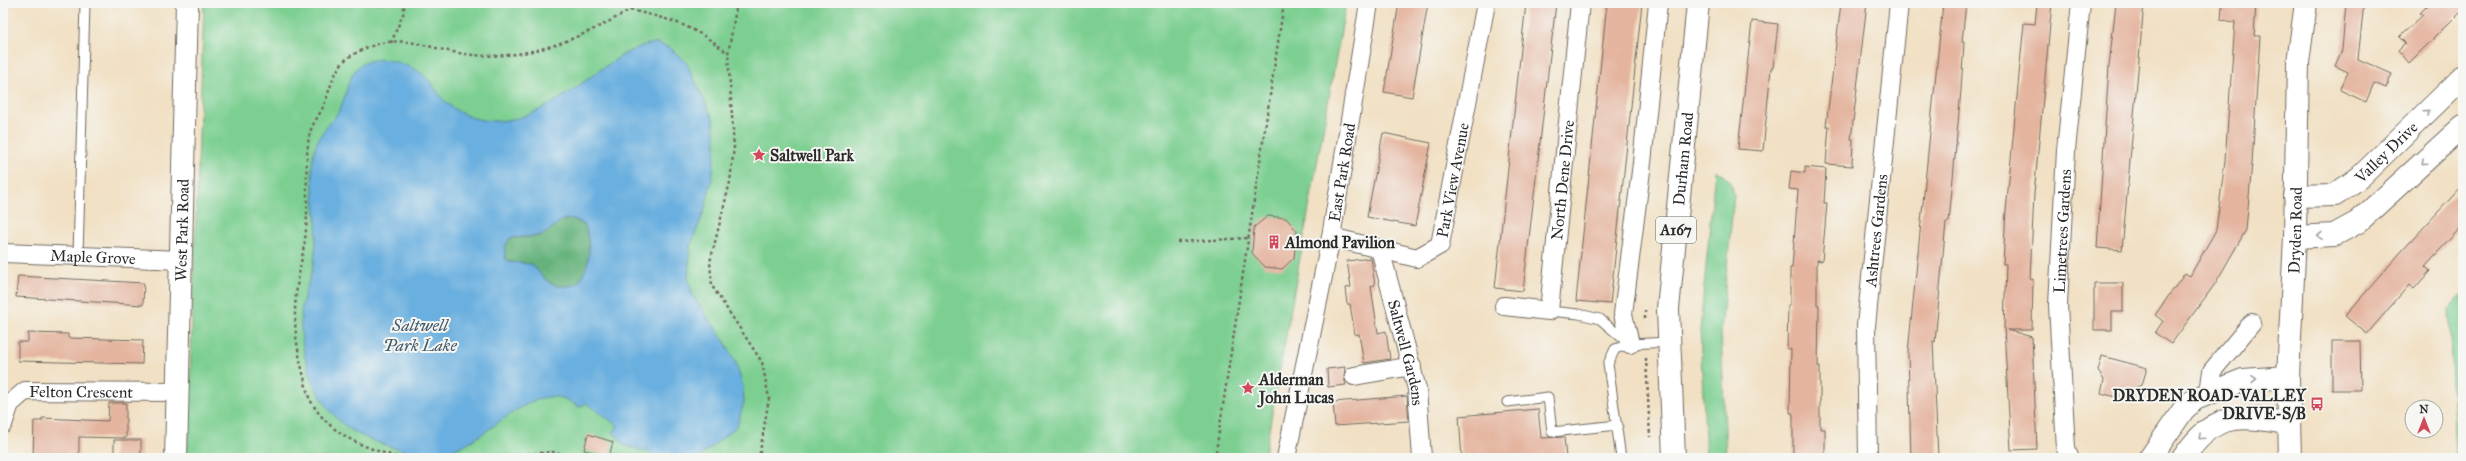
<svg xmlns="http://www.w3.org/2000/svg" width="2466" height="461" viewBox="0 0 2466 461" font-family="'IM FELL Great Primer',serif">
	<rect width="100%" height="100%" fill="#f6f6f2"/>
	<filter id="ink" filterUnits="userSpaceOnUse"><feTurbulence type="fractalNoise" baseFrequency=".025" numOctaves="2"/><feDisplacementMap in="SourceGraphic" scale="8" xChannelSelector="R" yChannelSelector="G"/><feConvolveMatrix kernelMatrix="1 2 1 2 8 2 1 2 1" color-interpolation-filters="sRGB"/></filter>
	<filter id="wash" filterUnits="userSpaceOnUse"><feTurbulence type="fractalNoise" baseFrequency=".012" numOctaves="4" result="noise"/><feDisplacementMap in="SourceGraphic" scale="16" xChannelSelector="R" yChannelSelector="G"/><feGaussianBlur stdDeviation="0.9" result="paint"/><feColorMatrix in="noise" values="0 0 0 0 0 0 0 0 0 0 0 0 0 0 0 0 0 1.4 0 .05"/><feComposite in="paint" operator="in"/></filter>
	<g filter="url(#wash)">
		<rect width="100%" height="100%" fill="#f1e0c3"/>
		<path fill="#7ccf91" stroke="#547d5e" d="M 204,3 L 1346,3 L 1264,458 L 187,458 Z
			M 1715,170 C 1727,177 1732,182 1734,195 L 1721,330 L 1726,458 L 1706,458 L 1700,330 Z
			M 2463,294 L 2463,458 L 2455,458 L 2449,309 Z"/>
		<path fill="#65b27b" stroke="#486e53" d="M 574,219 L 585,225 C 591,249 592,263 577,284 C 553,291 547,282 532,264 L 510,262 L 505,258 L 505,247 L 510,238 L 538,236 L 546,233 L 562,220 Z"/>
		<path fill="#69afdf" stroke="#4a6d85" fill-rule="evenodd" d="M 656,43 L 670,48 L 686,62 L 713,119 L 716,145 L 712,178 L 704,212 L 690,246 L 688,278 L 693,296 L 725,342 L 736,363 L 743,387 L 744,402 L 737,426 L 698,458 L 667,458 L 624,445 L 613,432 L 618,426 L 586,403 L 580,407 C 573,404 566,398 558,397 C 521,392 483,445 444,452 C 416,457 383,446 358,434 C 318,414 299,357 301,315 C 302,293 314,274 315,252 C 316,241 317,229 316,217 C 315,195 308,170 315,148 C 321,128 334,122 341,107 C 347,93 348,73 362,64 C 373,58 385,59 396,62 C 438,73 429,93 456,110 C 467,117 481,121 494,121 C 533,122 573,90 603,68 C 620,57 636,45 656,43 ZM 574,219 L 585,225 C 591,248 591,265 577,284 C 553,291 547,282 532,264 L 510,262 L 505,258 L 505,247 L 510,238 L 538,236 L 546,233 L 562,220 Z"/>
		<g id="blocks">
			<path fill="#e4b49e" d="M 1399,3 L 1428,3 L 1412,97 L 1384,92 Z
				M 1526,3 L 1556,3 L 1523,291 L 1495,288 Z
				M 1607,3 L 1642,3 L 1610,304 L 1576,301 Z
				M 1841,3 L 1867,3 L 1851,139 L 1853,139 L 1852,166 L 1826,164 L 1829,126 L 1826,126 Z
				M 1943,3 L 1966,3 L 1962,42 L 1964,42 L 1961,90 L 1949,222 L 1946,222 L 1935,342 L 1933,341 L 1938,458 L 1911,458 L 1908,352 Z
				M 2037,3 L 2052,3 L 2034,194 L 2030,279 L 2033,279 L 2032,330 L 2007,330 L 2032,337 L 2037,449 L 2011,450 L 2004,328 L 2006,264 L 2003,264 L 2006,211 L 2024,23 L 2035,24 Z
				M 2116,3 L 2144,3 L 2122,250 L 2097,248 L 2109,66 Z
				M 2222,3 L 2256,3 L 2254,36 L 2260,36 L 2252,163 L 2246,230 L 2215,284 L 2171,344 L 2155,333 L 2163,321 L 2155,315 L 2185,273 L 2190,276 L 2216,230 L 2225,161 L 2235,22 L 2221,20 Z
				M 2346,3 L 2364,3 L 2358,59 L 2392,74 L 2386,88 L 2374,83 L 2366,102 L 2340,90 L 2348,72 L 2335,66 L 2342,50 Z
				M 2430,3 L 2463,3 L 2463,9 L 2409,63 L 2398,50 L 2405,43 L 2399,37 L 2423,15 L 2420,13 Z
				M 1752,21 L 1778,24 L 1773,68 L 1771,68 L 1763,151 L 1738,149 Z
				M 1383,133 L 1431,143 L 1415,226 L 1367,217 Z
				M 1805,167 L 1826,169 L 1824,203 L 1827,203 L 1822,261 L 1817,260 L 1817,305 L 1819,305 L 1818,366 L 1820,366 L 1820,429 L 1825,429 L 1825,458 L 1793,458 L 1793,413 L 1790,413 L 1791,349 L 1787,349 L 1788,305 L 1790,305 L 1790,268 L 1792,268 L 1798,190 L 1789,189 L 1791,171 L 1805,173 Z
				M 2463,185 L 2463,225 L 2425,266 L 2430,271 L 2414,289 L 2409,285 L 2367,334 L 2345,316 L 2401,252 Z
				M 1268,216 L 1286,218 L 1297,231 L 1294,258 L 1282,269 L 1265,267 L 1252,253 L 1254,227 Z
				M 1371,258 L 1375,285 L 1371,286 L 1378,333 L 1386,331 L 1390,359 L 1364,363 L 1359,334 L 1355,335 L 1350,304 L 1347,304 L 1345,288 L 1351,287 L 1347,261 Z
				M 18,276 L 144,283 L 143,305 L 16,297 Z
				M 2094,283 L 2123,283 L 2123,312 L 2112,312 L 2112,330 L 2094,330 Z
				M 28,333 L 68,334 L 68,338 L 143,340 L 142,364 L 18,361 L 18,342 L 28,342 Z
				M 2332,341 L 2360,341 L 2361,390 L 2332,390 Z
				M 2102,356 L 2147,368 L 2142,385 L 2134,388 L 2130,401 L 2101,393 L 2104,380 L 2098,371 Z
				M 1345,367 L 1344,377 L 1346,385 L 1328,387 L 1327,369 Z
				M 1407,396 L 1409,421 L 1335,426 L 1333,402 Z
				M 109,403 L 126,403 L 126,438 L 79,437 L 79,458 L 33,458 L 34,421 L 42,421 L 42,418 L 108,421 Z
				M 1538,409 L 1541,438 L 1564,437 L 1566,458 L 1462,458 L 1459,416 Z
				M 588,434 L 613,442 L 609,456 L 584,450 Z
				M 114,440 L 141,440 L 141,458 L 114,458 Z"/>
		</g>
	</g>
	<g filter="url(#ink)">
		<use href="#blocks" fill-opacity="0" stroke="#706a60" stroke-width="1"/>
		<g fill="none" stroke-linecap="round" stroke-linejoin="round">
			<g stroke="#706a60" stroke-width="11">
				<path id="lane" d="M 78,256 L 85,3
					M 1549,311 L 1579,314 L 1600,319 L 1627,342
					M 1507,402 L 1548,397 L 1552,432 L 1618,425
					M 1621,458 L 1608,364 L 1615,349 L 1630,344 L 1669,342"/>
			</g>
			<g stroke="#706a60" stroke-width="20">
				<g id="street">
					<path id="s1" d="M 1331,237 L 1417,258 L 1440,245 L 1486,3"/>
					<path id="s2" d="M 1380,249 L 1417,389 L 1422,458"/>
					<path id="s3" d="M 3,253 L 182,260"/>
					<path id="s4" d="M 1504,306 L 1549,311 L 1580,3"/>
					<path d="M 1630,344 L 1623,314 L 1642,163 L 1658,3"/>
					<path d="M 1354,376 L 1412,366"/>
					<path d="M 2209,393 L 2212,371 L 2252,323"/>
					<path id="s5" d="M 3,424 L 10,404 L 25,391 L 178,392"/>
					<path id="s6" d="M 1286,458 L 1331,237 L 1369,3"/>
					<path id="s7" d="M 1868,458 L 1866,326 L 1899,3"/>
					<path id="s8" d="M 2070,458 L 2066,449 L 2058,305 L 2066,150 L 2081,3"/>
				</g>
			</g>
			<g stroke="#706a60" stroke-width="24">
				<g id="secondary">
					<path id="s9" d="M 2295,196 L 2335,195 L 2360,177 L 2463,77"/>
					<path d="M 2295,237 L 2334,235 L 2358,222 L 2463,126"/>
					<path id="s10" d="M 176,458 L 187,3"/>
					<path d="M 2150,458 L 2184,409 L 2195,399 L 2243,380 L 2288,377"/>
					<path d="M 2183,458 C 2216,410 2237,416 2289,423"/>
					<path id="s11" d="M 2290,458 L 2288,377 L 2295,237 L 2298,62 L 2306,3"/>
				</g>
			</g>
			<g stroke="#706a60" stroke-width="24">
				<g id="primary">
					<path id="s12" d="M 1674,458 L 1668,309 L 1698,3"/>
				</g>
			</g>
			<path stroke="#706a60" stroke-width="2.5" stroke-dasharray="3 3" stroke-linecap="butt" d="M 737,3 L 728,54 L 734,147 L 730,182 L 710,262 L 712,286 L 762,362 L 769,398 L 759,458
				M 630,10 C 674,20 692,25 728,53
				M 391,43 L 404,12 L 404,3
				M 1178,242 L 1248,238
				M 1645,319 L 1645,308
				M 1646,358 L 1650,437
				M 402,458 C 367,449 331,436 312,403 C 307,396 306,385 304,377 C 297,350 293,323 296,296 C 298,274 304,252 306,230 C 309,199 304,168 309,137 C 310,126 320,115 324,105 C 330,90 334,67 349,57 C 399,26 423,50 473,55 C 533,61 591,34 641,3
				M 480,458 L 553,452 L 578,458
				M 1215,458 L 1284,3"/>
			<use href="#lane" stroke="#fff" stroke-width="9"/>
			<use href="#street" stroke="#fff" stroke-width="18"/>
			<use href="#secondary" stroke="#fff" stroke-width="22"/>
			<use href="#primary" stroke="#fff" stroke-width="22"/>
		</g>
		<defs><path id="oneway-chevron" d="M-2-3.5L2.5 0L-2 3.5" fill="none" stroke-width="1.6" stroke-linecap="round" stroke-linejoin="round"/></defs>
		<g stroke="#a0a0a0">
			<use href="#oneway-chevron" transform="translate(2427 112) rotate(-44)"/>
			<use href="#oneway-chevron" transform="translate(2424 162) rotate(138)"/>
			<use href="#oneway-chevron" transform="translate(2320 236) rotate(178)"/>
			<use href="#oneway-chevron" transform="translate(2254 379) rotate(-3)"/>
			<use href="#oneway-chevron" transform="translate(2201 437) rotate(137)"/>
		</g>
	</g>
	<defs>
		<g id="sight-bare" transform="scale(1.08)"><path d="M0-6L1.8-2.2L6-1.7L2.9 1.2L3.7 5.4L0 3.3L-3.7 5.4L-2.9 1.2L-6-1.7L-1.8-2.2Z" fill="#d1495b" stroke="#f6f6f2" stroke-width="2.5" paint-order="stroke"/></g>
		<g id="building-bare" transform="scale(1.08)"><path d="M-4-6H4V6H1V3H-1V6H-4ZM-2.5-4.3h1.7v1.8h-1.7ZM.8-4.3h1.7v1.8H.8ZM-2.5-1h1.7V.8h-1.7ZM.8-1h1.7V.8H.8Z" fill="#d1495b" stroke="#f6f6f2" stroke-width="2.5" paint-order="stroke"/></g>
		<g id="bus-bare" transform="scale(1.08)"><path d="M-5-6H5V4H4V6H2V4H-2V6H-4V4H-5ZM-3.5-4V0h7V-4ZM-3.5 1.2v1.5H-2V1.2ZM2 1.2v1.5H3.5V1.2Z" fill="#d1495b" stroke="#f6f6f2" stroke-width="2.5" paint-order="stroke"/></g>
	</defs>
	<g fill-rule="evenodd">
		<use href="#sight-bare" x="759" y="155"/>
		<use href="#building-bare" x="1274" y="242"/>
		<use href="#sight-bare" x="1248" y="388"/>
		<use href="#bus-bare" x="2317" y="404"/>
	</g>
	<g text-anchor="middle" stroke-width="4" stroke-linejoin="round" paint-order="stroke">
		<rect fill="#f6f6f2" stroke="#686867" stroke-width="1" x="1656" y="217" width="40" height="26" rx="3"/>
		<g font-size="15" font-weight="bold" fill="#2b2b2b">
			<text x="1676" y="235">A167</text>
		</g>
		<g font-size="16" fill="#2b2b2b" stroke="#f6f6f2">
			<text dy="6" stroke="none"><textPath href="#s9" startOffset="107">Valley Drive</textPath></text>
			<text dy="6" stroke="none"><textPath href="#s12" startOffset="300">Durham Road</textPath></text>
			<text dy="6" stroke="none"><textPath href="#s6" startOffset="291">East Park Road</textPath></text>
			<text dy="6" stroke="none"><textPath href="#s1" startOffset="181">Park View Avenue</textPath></text>
			<text dy="6" stroke="none"><textPath href="#s4" startOffset="177">North Dene Drive</textPath></text>
			<text dy="6" stroke="none"><textPath href="#s7" startOffset="228">Ashtrees Gardens</textPath></text>
			<text dy="6" stroke="none"><textPath href="#s11" startOffset="228">Dryden Road</textPath></text>
			<text dy="6" stroke="none"><textPath href="#s10" startOffset="228">West Park Road</textPath></text>
			<text dy="6" stroke="none"><textPath href="#s8" startOffset="228">Limetrees Gardens</textPath></text>
			<text dy="6" stroke="none"><textPath href="#s3" startOffset="90">Maple Grove</textPath></text>
			<text dy="6" stroke="none"><textPath href="#s2" startOffset="107">Saltwell Gardens</textPath></text>
			<text dy="6" stroke="none"><textPath href="#s5" startOffset="97">Felton Crescent</textPath></text>
		</g>
		<g font-size="16" font-weight="bold" fill="#2b2b2b" stroke="#f6f6f2" text-anchor="start">
			<text x="770" y="161">Saltwell Park</text>
			<text x="1285" y="248">Almond Pavilion</text>
			<text x="1259" y="385">Alderman<tspan x="1259" dy="18">John Lucas</tspan></text>
			<text x="2306" y="401" text-anchor="end">DRYDEN ROAD-VALLEY<tspan x="2306" dy="18">DRIVE-S/B</tspan></text>
		</g>
		<g font-size="17" font-style="italic" fill="#41596a" stroke="#f6f6f2">
			<text x="420" y="331">Saltwell<tspan x="420" dy="20">Park Lake</tspan></text>
		</g>
	</g>
	<rect width="2466" height="461" fill="none" stroke="#f6f6f2" stroke-width="16"/>
	<g transform="translate(2424 419)"><circle r="19" fill="#f6f6f2" stroke="#a5a5a2"/>
	<path d="M0-3L7 15L0 10L-7 15Z" fill="#d1495b"/>
	<text y="-6" font-size="11" font-weight="bold" text-anchor="middle" fill="#2b2b2b">N</text>
	</g>
</svg>
